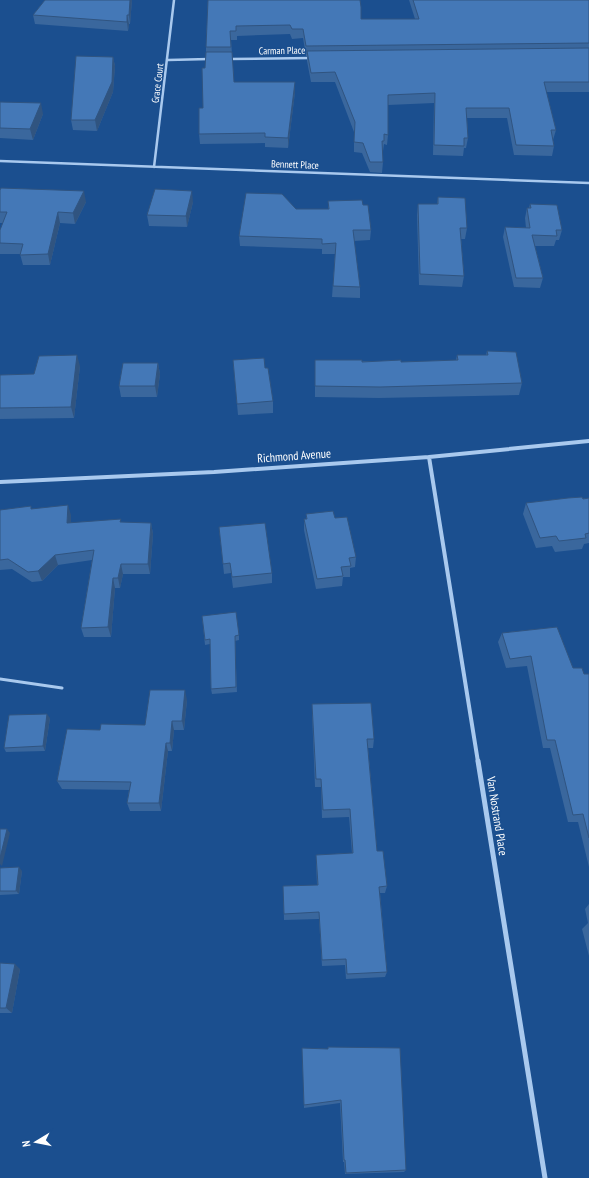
<svg xmlns="http://www.w3.org/2000/svg" width="589" height="1178" viewBox="0 0 589 1178" font-family="'PT Sans Narrow',sans-serif">
	<rect width="100%" height="100%" fill="#1b4f8f"/>
	<g fill="none" stroke-linecap="round" stroke-linejoin="round">
		<path stroke="#a9c9ee" stroke-width="3" d="M 0,679 L 62,688"/>
		<path stroke="#a9c9ee" stroke-width="2.5" d="M 228,59 L 311,58
			M 168,60 L 209,59
			M 0,161 L 589,183
			M 154,167 L 174,0"/>
		<path stroke="#a9c9ee" stroke-width="4" d="M 429,457 L 478,762
			M 0,482 L 214,472 L 429,457 L 589,441"/>
		<path stroke="#a9c9ee" stroke-width="5" d="M 478,761 L 545,1178"/>
	</g>
	<path fill="#3a679d" d="M 45,0 L 132,0 L 130,24 L 129,24 L 128,31 L 35,24 L 33,15 Z
		M 208,0 L 361,19 L 415,19 L 409,0 L 589,0 L 589,92 L 546,92 L 556,130 L 553,140 L 554,146 L 552,156 L 514,155 L 507,118 L 467,118 L 468,138 L 466,148 L 464,148 L 463,156 L 433,155 L 434,103 L 388,105 L 388,135 L 387,145 L 384,144 L 383,151 L 382,151 L 383,162 L 382,173 L 370,172 L 362,153 L 354,152 L 354,132 L 335,82 L 311,82 L 307,61 L 307,56 L 306,56 L 303,38 L 292,39 L 290,34 L 237,36 L 237,40 L 231,40 L 234,82 L 295,92 L 288,148 L 265,147 L 265,143 L 200,144 L 199,134 L 203,108 L 206,52 L 206,47 Z
		M 113,57 L 115,66 L 113,92 L 97,131 L 73,130 L 71,120 Z
		M 0,102 L 43,114 L 33,140 L 0,138 Z
		M 0,190 L 86,202 L 75,224 L 60,223 L 50,265 L 23,265 L 20,254 L 0,254 L 0,243 L 3,223 L 0,223 Z
		M 438,197 L 467,228 L 465,239 L 461,239 L 464,276 L 462,287 L 419,285 L 417,215 L 418,204 L 437,204 Z
		M 328,201 L 363,205 L 371,230 L 370,240 L 354,241 L 360,287 L 360,298 L 332,297 L 335,254 L 322,254 L 322,249 L 240,246 L 239,236 L 296,209 L 328,209 Z
		M 193,202 L 187,227 L 149,226 L 147,215 Z
		M 530,204 L 562,230 L 559,240 L 556,240 L 554,246 L 535,246 L 543,278 L 540,288 L 514,287 L 503,237 L 505,227 L 526,228 L 525,218 L 527,208 L 529,208 Z
		M 487,351 L 522,383 L 519,395 L 379,398 L 315,397 L 315,360 L 401,362 L 456,360 L 457,355 L 486,355 Z
		M 233,360 L 265,368 L 273,401 L 273,413 L 238,415 Z
		M 158,363 L 160,374 L 157,397 L 121,397 L 119,386 Z
		M 80,366 L 74,418 L 0,419 L 0,375 L 34,374 Z
		M 589,498 L 589,543 L 584,544 L 582,549 L 555,552 L 552,546 L 536,548 L 523,514 L 526,503 Z
		M 32,509 L 71,515 L 71,523 L 151,523 L 153,534 L 150,574 L 123,574 L 120,588 L 115,588 L 111,637 L 84,637 L 81,628 L 92,560 L 58,565 L 42,581 L 32,582 L 12,569 L 0,570 L 0,510 Z
		M 306,514 L 335,518 L 356,557 L 355,567 L 350,568 L 350,577 L 343,577 L 342,586 L 316,589 L 304,530 L 304,519 L 306,519 Z
		M 219,527 L 272,573 L 272,583 L 233,588 L 231,573 L 224,574 Z
		M 202,616 L 239,635 L 239,640 L 235,641 L 237,692 L 212,694 L 211,689 L 210,644 L 205,645 Z
		M 502,633 L 584,674 L 589,674 L 589,867 L 578,822 L 568,822 L 550,748 L 543,748 L 527,666 L 506,668 L 498,642 Z
		M 187,700 L 184,730 L 174,730 L 172,751 L 168,751 L 161,811 L 130,811 L 127,803 L 129,790 L 62,789 L 57,781 L 100,730 L 145,725 Z
		M 312,704 L 374,739 L 373,748 L 368,748 L 377,851 L 387,886 L 385,893 L 380,893 L 387,972 L 385,977 L 346,979 L 345,965 L 322,966 L 319,919 L 284,920 L 283,886 L 317,885 L 316,862 L 316,855 L 352,853 L 349,817 L 322,818 L 321,787 L 315,787 L 312,713 Z
		M 50,718 L 45,751 L 6,752 L 4,748 Z
		M 0,868 L 22,871 L 19,894 L 0,895 Z
		M 589,904 L 589,956 L 582,929 L 588,923 L 585,909 Z
		M 0,963 L 20,969 L 12,1013 L 0,1013 Z
		M 302,1048 L 406,1170 L 404,1172 L 345,1174 L 344,1162 L 343,1162 L 340,1103 L 304,1108 Z"/>
	<path fill="#305480" d="M 130,0 L 132,0 L 130,24 L 129,15 Z
		M 127,15 L 129,24 L 128,31 L 127,22 Z
		M 113,57 L 115,66 L 113,92 L 97,131 L 95,120 Z
		M 295,82 L 295,92 L 288,148 L 288,138 Z
		M 41,103 L 43,114 L 33,140 L 30,129 Z
		M 84,191 L 86,202 L 75,224 L 73,213 Z
		M 192,191 L 193,202 L 187,227 L 186,216 Z
		M 58,212 L 60,223 L 50,265 L 48,254 Z
		M 77,355 L 80,366 L 74,418 L 71,407 Z
		M 158,363 L 160,374 L 157,397 L 155,386 Z
		M 68,505 L 71,515 L 71,533 L 67,523 Z
		M 151,523 L 153,534 L 150,574 L 148,564 Z
		M 55,555 L 58,565 L 42,581 L 38,571 Z
		M 121,564 L 123,574 L 120,588 L 118,578 Z
		M 113,578 L 115,588 L 111,637 L 108,627 Z
		M 185,690 L 187,700 L 184,730 L 182,721 Z
		M 47,714 L 50,718 L 45,751 L 43,746 Z
		M 172,721 L 174,730 L 172,751 L 170,743 Z
		M 166,743 L 168,751 L 161,811 L 159,803 Z
		M 7,829 L 10,833 L 2,866 L 0,864 L 0,858 Z
		M 19,867 L 22,871 L 19,894 L 16,891 Z
		M 15,964 L 20,969 L 12,1013 L 6,1008 Z"/>
	<path fill="#4478b7" stroke="#305480" d="M 45,0 L 130,0 L 129,15 L 127,15 L 127,22 L 33,15 Z
		M 208,0 L 360,0 L 361,7 L 361,19 L 419,19 L 413,0 L 589,0 L 589,43 L 306,46 L 303,29 L 292,29 L 290,25 L 236,26 L 236,31 L 230,31 L 231,47 L 206,47 Z
		M 589,48 L 589,82 L 544,82 L 556,130 L 551,130 L 554,146 L 516,145 L 509,108 L 466,108 L 468,138 L 464,138 L 464,146 L 434,145 L 435,93 L 388,95 L 388,135 L 384,134 L 384,141 L 382,141 L 383,162 L 370,162 L 363,143 L 354,142 L 355,122 L 335,72 L 311,73 L 307,51 Z
		M 206,52 L 232,52 L 234,82 L 295,82 L 288,138 L 265,137 L 265,133 L 199,134 L 199,108 L 203,108 L 202,68 L 205,68 Z
		M 76,56 L 113,57 L 112,82 L 95,120 L 71,120 Z
		M 0,102 L 41,103 L 30,129 L 0,128 Z
		M 1,188 L 84,191 L 73,213 L 58,212 L 48,254 L 20,255 L 23,244 L 0,243 L 0,230 L 7,212 L 0,212 L 0,190 Z
		M 155,189 L 192,191 L 186,216 L 147,215 Z
		M 246,193 L 282,194 L 296,209 L 329,209 L 328,201 L 362,200 L 363,205 L 368,205 L 371,230 L 353,230 L 360,287 L 333,286 L 336,243 L 322,244 L 322,239 L 239,236 Z
		M 438,197 L 465,198 L 467,228 L 460,228 L 464,276 L 420,274 L 418,204 L 438,204 Z
		M 530,204 L 557,205 L 562,230 L 556,230 L 557,236 L 532,235 L 543,278 L 516,278 L 505,227 L 530,228 L 527,208 L 531,208 Z
		M 487,351 L 516,352 L 522,383 L 380,387 L 315,386 L 315,360 L 362,360 L 362,362 L 401,360 L 401,362 L 458,360 L 457,355 L 488,355 Z
		M 77,355 L 71,407 L 0,408 L 0,375 L 34,374 L 39,356 Z
		M 264,358 L 265,368 L 268,368 L 273,401 L 237,404 L 233,360 Z
		M 123,363 L 158,363 L 155,386 L 119,386 Z
		M 582,497 L 583,499 L 589,498 L 589,533 L 585,534 L 586,538 L 559,541 L 556,536 L 540,538 L 526,503 L 568,498 Z
		M 68,505 L 67,523 L 121,519 L 120,522 L 151,523 L 148,564 L 121,564 L 118,578 L 113,578 L 108,627 L 81,628 L 94,550 L 55,555 L 38,571 L 28,572 L 8,559 L 0,560 L 0,510 L 31,506 L 31,509 Z
		M 333,511 L 335,518 L 347,517 L 356,557 L 349,558 L 351,566 L 341,567 L 343,576 L 317,579 L 304,519 L 307,519 L 306,514 Z
		M 265,523 L 272,573 L 232,577 L 230,563 L 223,564 L 219,527 Z
		M 236,612 L 239,635 L 235,636 L 236,687 L 211,689 L 210,639 L 205,640 L 202,616 Z
		M 557,627 L 573,668 L 582,668 L 584,674 L 589,674 L 589,838 L 583,814 L 573,815 L 555,740 L 547,740 L 531,656 L 510,659 L 502,633 Z
		M 150,690 L 185,690 L 182,721 L 172,721 L 170,743 L 166,743 L 159,803 L 127,803 L 131,782 L 57,781 L 67,729 L 100,730 L 101,724 L 145,725 Z
		M 371,703 L 374,739 L 367,739 L 377,851 L 383,851 L 387,886 L 379,887 L 387,972 L 347,974 L 346,959 L 322,960 L 319,912 L 284,914 L 283,886 L 318,885 L 316,855 L 353,853 L 350,809 L 323,810 L 321,779 L 316,779 L 312,704 Z
		M 47,714 L 43,746 L 4,748 L 9,715 Z
		M 0,829 L 7,829 L 0,858 Z
		M 19,867 L 16,891 L 0,891 L 0,868 Z
		M 0,963 L 15,964 L 6,1008 L 0,1008 Z
		M 328,1047 L 400,1048 L 406,1170 L 346,1173 L 345,1160 L 344,1160 L 341,1100 L 304,1105 L 302,1048 L 328,1049 Z"/>
	<g text-anchor="middle" stroke-width="3" stroke-linejoin="round" paint-order="stroke">
		<g font-size="10" fill="#fff" stroke="#1b4f8f">
			<text transform="translate(282 50) rotate(-1)" y="4">Carman Place</text>
			<text transform="translate(157 83) rotate(-83)" y="4">Grace Court</text>
			<text transform="translate(295 164) rotate(2)" y="4">Bennett Place</text>
		</g>
		<g font-size="12" fill="#fff" stroke="#1b4f8f">
			<text transform="translate(294 456) rotate(-4)" y="4">Richmond Avenue</text>
			<text transform="translate(497 816) rotate(81)" y="4">Van Nostrand Place</text>
		</g>
	</g>
	<g transform="translate(36 1142) rotate(260)" stroke="#1b4f8f" stroke-width="3" paint-order="stroke">
	<path d="M0-3L7 15L0 10L-7 15Z" fill="#ffffff"/>
	<text y="-6" font-size="11" font-weight="bold" text-anchor="middle" fill="#ffffff">N</text>
	</g>
</svg>
